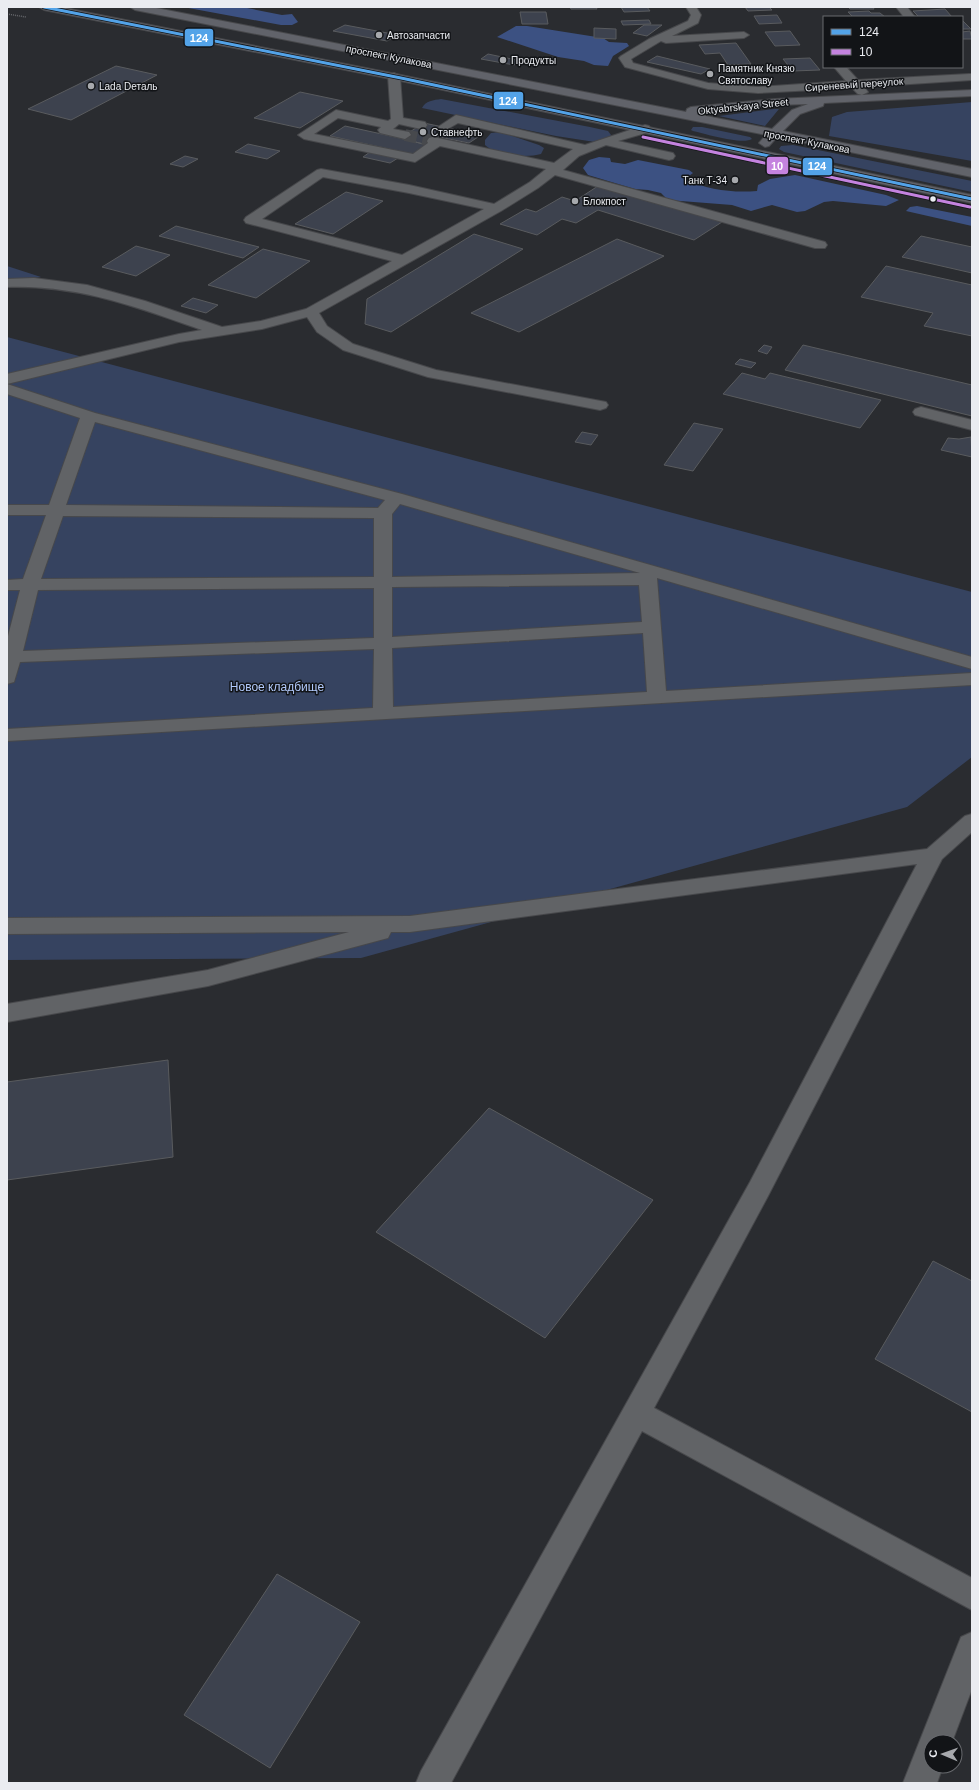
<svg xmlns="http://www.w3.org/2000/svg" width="979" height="1790" viewBox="0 0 979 1790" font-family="Arial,sans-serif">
	<rect width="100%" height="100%" fill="#2a2c30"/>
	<path fill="#364360" d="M 441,99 L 590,127 L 608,131 L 611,135 L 609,138 L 595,142 L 556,136 L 422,108 C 425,101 434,100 441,99 Z
		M 972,102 L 972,161 L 829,136 L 832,117 L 847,112 Z
		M 774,109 L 779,109 L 765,126 L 719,116 Z
		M 693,127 L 702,127 L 750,137 L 752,139 C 742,145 706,134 693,131 L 691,130 Z
		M 501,132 L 539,145 L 544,148 L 541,154 C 527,158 496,156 485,145 L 485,140 L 491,133 Z
		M 793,145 L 972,181 L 972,192 L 784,152 L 779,149 L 781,146 Z
		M 7,266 L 41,277 L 7,282 Z
		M 7,337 L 972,592 L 972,757 L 907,807 L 361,958 L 7,960 Z"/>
	<path fill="#3c5182" d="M 183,7 L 242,7 L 282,15 L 292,14 L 298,22 L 292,25 L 281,25 Z
		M 516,26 L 527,26 L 603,38 L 609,42 L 627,43 L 629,46 L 613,56 L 608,66 L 594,65 L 584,61 L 558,57 L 497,37 Z
		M 599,157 L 610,158 L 611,162 L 625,164 L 638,160 L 689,170 L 693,173 L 685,179 C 708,190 733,193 757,191 L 758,185 L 770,179 L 795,175 L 886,195 L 899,200 L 886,206 L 833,201 L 824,202 L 805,211 L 797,212 L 772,205 L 751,211 L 732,205 L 668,200 L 661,193 L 648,190 L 635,189 L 588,175 L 583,168 L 589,160 Z
		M 917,206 L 972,217 L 972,226 L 906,211 L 910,207 Z"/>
	<path fill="#3d424e" stroke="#595b5e" d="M 570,7 L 596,7 L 597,9 L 571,9 Z
		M 621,7 L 647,7 L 650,11 L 624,12 Z
		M 745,7 L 769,7 L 772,10 L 748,11 Z
		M 848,7 L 873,7 L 874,9 L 850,9 Z
		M 945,9 L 952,17 L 919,17 L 913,11 Z
		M 869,11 L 871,13 L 880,13 L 885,17 L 853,17 L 848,12 Z
		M 520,12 L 546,12 L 548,24 L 522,24 Z
		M 777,15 L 782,23 L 759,24 L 754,16 Z
		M 649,20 L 651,24 L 623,25 L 621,21 Z
		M 962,20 L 971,29 L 962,29 Z
		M 345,25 L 398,35 L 387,41 L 333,31 Z
		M 644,25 L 662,25 L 647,36 L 633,33 Z
		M 594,28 L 616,29 L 616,39 L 594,38 Z
		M 790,31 L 800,45 L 775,46 L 765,32 Z
		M 970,31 L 972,39 L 962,39 L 962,32 Z
		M 736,43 L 751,64 L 728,65 L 720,53 L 705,54 L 699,45 Z
		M 488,54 L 521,61 L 514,65 L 481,59 Z
		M 657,56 L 710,69 L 701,74 L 647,62 Z
		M 810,58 L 820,70 L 793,71 L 783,59 Z
		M 116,66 L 157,75 L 71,120 L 28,109 Z
		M 300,92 L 343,101 L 300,128 L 254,118 Z
		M 424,123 L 481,135 L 469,143 L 439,137 L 427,145 L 400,138 Z
		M 345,126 L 400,138 L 431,146 L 416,155 L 330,136 Z
		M 248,144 L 280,151 L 267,159 L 235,152 Z
		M 370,152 L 398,158 L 390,163 L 363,157 Z
		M 185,156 L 198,159 L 183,167 L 170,164 Z
		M 598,186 L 722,222 L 694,240 L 598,210 L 576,223 L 562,219 L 537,235 L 500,224 L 526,209 L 536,212 L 562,197 L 575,201 Z
		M 346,192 L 383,201 L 333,234 L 295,224 Z
		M 176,226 L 259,247 L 243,258 L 159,236 Z
		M 474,234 L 523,249 L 391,332 L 365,324 L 367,299 Z
		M 921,236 L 972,247 L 972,273 L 902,257 Z
		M 617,239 L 664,256 L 519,332 L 471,313 Z
		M 136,246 L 170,255 L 136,276 L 102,267 Z
		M 263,249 L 310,261 L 256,298 L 208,285 Z
		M 886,266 L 972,285 L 972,336 L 924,326 L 933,313 L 861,297 Z
		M 193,298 L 218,305 L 206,313 L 181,306 Z
		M 764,345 L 772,347 L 767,354 L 758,351 Z
		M 803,345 L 972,385 L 972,416 L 785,370 Z
		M 740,359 L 756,363 L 751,368 L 735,364 Z
		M 742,373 L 765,379 L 770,373 L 881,400 L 860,428 L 723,394 Z
		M 694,423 L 723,429 L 693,471 L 664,465 Z
		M 582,432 L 598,435 L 591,445 L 575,442 Z
		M 971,437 L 972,457 L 941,450 L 948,438 L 959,439 Z
		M 168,1060 L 173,1157 L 7,1180 L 7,1082 Z
		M 489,1108 L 653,1200 L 545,1338 L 376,1232 Z
		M 933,1261 L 972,1281 L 972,1412 L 875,1359 Z
		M 277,1574 L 360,1622 L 270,1768 L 184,1715 Z"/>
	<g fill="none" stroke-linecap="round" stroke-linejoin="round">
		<path stroke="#47494d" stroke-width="12" stroke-dasharray="12 6" stroke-linecap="butt" d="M 405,135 L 433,141"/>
		<g stroke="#47484b" stroke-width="2">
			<path id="minor" d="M 686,7 L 696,7 L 701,15 L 698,23 L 672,36 L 744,32 L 749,35 L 744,38 L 666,43 L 661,41 L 631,59 L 633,63 L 708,83 L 758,87 L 846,81 L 834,67 L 846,67 L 858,80 L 969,74 L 972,74 L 972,80 L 864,87 L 868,92 L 862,95 L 858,94 L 852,88 L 758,93 L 708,89 L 625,67 L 619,58 L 621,56 L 649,39 L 688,21 L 691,15 Z
				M 896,7 L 907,7 L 915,17 L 904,17 Z
				M 394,73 L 400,76 L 403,118 L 425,122 L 427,125 L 425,128 L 421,129 L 399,124 L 393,129 L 409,132 L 411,135 L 405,139 L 380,133 L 378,130 L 381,127 L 338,118 L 314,134 L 413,154 L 428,143 L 427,141 L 429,138 L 433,137 L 554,163 L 573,149 L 458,123 L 444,131 L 438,127 L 456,115 L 585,145 L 645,125 L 649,126 L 651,129 L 649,132 L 618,141 L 673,153 L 675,156 L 673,159 L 669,160 L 606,145 L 579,156 L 563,170 L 825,242 L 827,245 L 825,248 L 815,248 L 555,175 L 538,188 L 501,211 L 319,313 L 327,326 L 353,344 L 436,370 L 606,402 L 608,405 L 606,408 L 600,410 L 428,377 L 343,350 L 317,332 L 307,317 L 262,329 L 179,342 L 7,384 L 7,374 L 179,334 L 202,330 C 135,307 80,285 7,287 L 7,279 L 34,278 L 87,285 L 145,301 L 222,327 L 261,321 L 306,309 L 392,261 L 246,223 L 244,220 L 246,217 L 317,170 L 321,169 L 409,185 L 494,204 L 530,182 L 546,169 L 440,146 L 415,162 L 304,139 L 298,135 L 336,110 L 388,121 L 391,119 L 388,76 ZM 323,177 L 409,193 L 484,209 L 402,255 L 262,219 Z
				M 7,384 L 95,413 L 402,494 L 972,657 L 972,669 L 657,578 L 666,691 L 972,673 L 972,685 L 7,741 L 7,729 L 373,708 L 374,649 L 20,662 L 14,682 L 7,684 L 7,640 L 20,590 L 7,590 L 7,580 L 23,579 L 46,515 L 7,515 L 7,505 L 49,505 L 80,418 L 7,394 ZM 95,422 L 385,500 L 378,508 L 66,505 ZM 400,504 L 640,573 L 392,577 L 392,514 ZM 63,516 L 374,518 L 374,577 L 41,579 ZM 639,585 L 642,622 L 392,637 L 392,587 ZM 374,588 L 374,638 L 23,651 L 38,590 ZM 643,633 L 647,692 L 393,707 L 392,648 Z
				M 921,407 L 972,420 L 972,430 L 915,415 L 913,412 L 915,409 Z
				M 972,814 L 972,832 L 942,859 L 768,1196 L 654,1408 L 972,1578 L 972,1610 L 642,1431 L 451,1783 L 416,1783 L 421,1771 L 750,1182 L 917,864 L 410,932 L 391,932 L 388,938 L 208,986 L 7,1022 L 7,1004 L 208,970 L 349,932 L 7,934 L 7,918 L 410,916 L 927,849 L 965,816 Z
				M 972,1632 L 972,1689 L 952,1742 L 931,1742 L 931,1766 L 943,1766 L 937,1783 L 903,1783 L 961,1637 Z"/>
		</g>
		<g stroke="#47484b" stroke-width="2">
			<path id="major" d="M 39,7 L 60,7 L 401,75 L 972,195 L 972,203 L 401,81 L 44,10 Z
				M 130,7 L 151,7 L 686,112 L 687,109 L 691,107 L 775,99 L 972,90 L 972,96 L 824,103 L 823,106 L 800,114 L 783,131 L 972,169 L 972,177 L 777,137 L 769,146 L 765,147 L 759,143 L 766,135 L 135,10 ZM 808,104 L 792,110 L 772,129 L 696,114 L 775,105 Z"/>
		</g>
		<path stroke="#66686c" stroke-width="1.5" stroke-dasharray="1 1" stroke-linecap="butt" d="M 7,14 L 26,17"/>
		<use href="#minor" fill="#616366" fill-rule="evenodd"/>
		<use href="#major" fill="#61636a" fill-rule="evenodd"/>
		<g stroke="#121417" stroke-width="4.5">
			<path id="bus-1" d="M 44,7 L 401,78 L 972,199"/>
		</g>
		<g stroke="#121417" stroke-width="4.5">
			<path id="bus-2" d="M 643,137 L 970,207"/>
		</g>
		<use href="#bus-1" stroke="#53a3e8" stroke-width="3"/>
		<use href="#bus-2" stroke="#c483df" stroke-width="3"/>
	</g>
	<g fill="#a7a9ad" stroke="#121417" stroke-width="1.5">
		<circle cx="379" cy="35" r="4"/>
		<circle cx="503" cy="60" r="4"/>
		<circle cx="710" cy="74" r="4"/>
		<circle cx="91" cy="86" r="4"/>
		<circle cx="423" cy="132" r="4"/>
		<circle cx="735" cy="180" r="4"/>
		<circle cx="575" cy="201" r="4"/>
	</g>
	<circle fill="#eaecf1" stroke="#121417" stroke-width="1.5" cx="933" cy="199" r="3.5"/>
	<g text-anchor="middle" stroke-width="3" stroke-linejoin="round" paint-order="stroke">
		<g font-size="10" fill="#eaecf1" stroke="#121417" text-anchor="start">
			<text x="387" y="39">Автозапчасти</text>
			<text x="511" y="64">Продукты</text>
			<text x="718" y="72">Памятник Князю<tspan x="718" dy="12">Святославу</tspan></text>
			<text x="99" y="90">Lada Dеталь</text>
			<text x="431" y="136">Ставнефть</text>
			<text x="727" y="184" text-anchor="end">Танк Т-34</text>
			<text x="583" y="205">Блокпост</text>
		</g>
		<g font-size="10" fill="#eaecf1" stroke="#121417">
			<text transform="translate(389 56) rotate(11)" y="4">проспект Кулакова</text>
			<text transform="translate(854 84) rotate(-4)" y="4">Сиреневый переулок</text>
			<text transform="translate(743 106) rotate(-6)" y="4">Oktyabrskaya Street</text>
			<text transform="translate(807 141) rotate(11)" y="4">проспект Кулакова</text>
		</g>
		<g font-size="12" fill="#b2cafc" stroke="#121417">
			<text x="277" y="691">Новое кладбище</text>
		</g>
	</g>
	<g stroke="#121417" stroke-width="1.5">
		<rect x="184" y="28" width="30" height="19" rx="4" fill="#53a3e8"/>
		<rect x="493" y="91" width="31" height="19" rx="4" fill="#53a3e8"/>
		<rect x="766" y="156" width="23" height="19" rx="4" fill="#c483df"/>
		<rect x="802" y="157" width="31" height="19" rx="4" fill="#53a3e8"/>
	</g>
	<g font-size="11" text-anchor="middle" font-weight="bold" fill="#fff">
		<text x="199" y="42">124</text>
		<text x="508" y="105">124</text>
		<text x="777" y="170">10</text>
		<text x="817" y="170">124</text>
	</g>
	<rect width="979" height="1790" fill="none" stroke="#eaecf1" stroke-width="16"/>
	<rect x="823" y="16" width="140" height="52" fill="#121417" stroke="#686a6e"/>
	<rect x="831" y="29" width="20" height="6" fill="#53a3e8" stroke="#686a6e"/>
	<text x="859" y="36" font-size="12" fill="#eaecf1">124</text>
	<rect x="831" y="49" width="20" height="6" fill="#c483df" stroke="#686a6e"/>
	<text x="859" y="56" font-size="12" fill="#eaecf1">10</text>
	<g transform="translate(943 1754) rotate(272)"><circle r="19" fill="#121417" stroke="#686a6e"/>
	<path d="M0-3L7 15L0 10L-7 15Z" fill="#a7a9ad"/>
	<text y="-6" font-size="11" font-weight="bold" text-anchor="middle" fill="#eaecf1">С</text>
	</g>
</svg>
